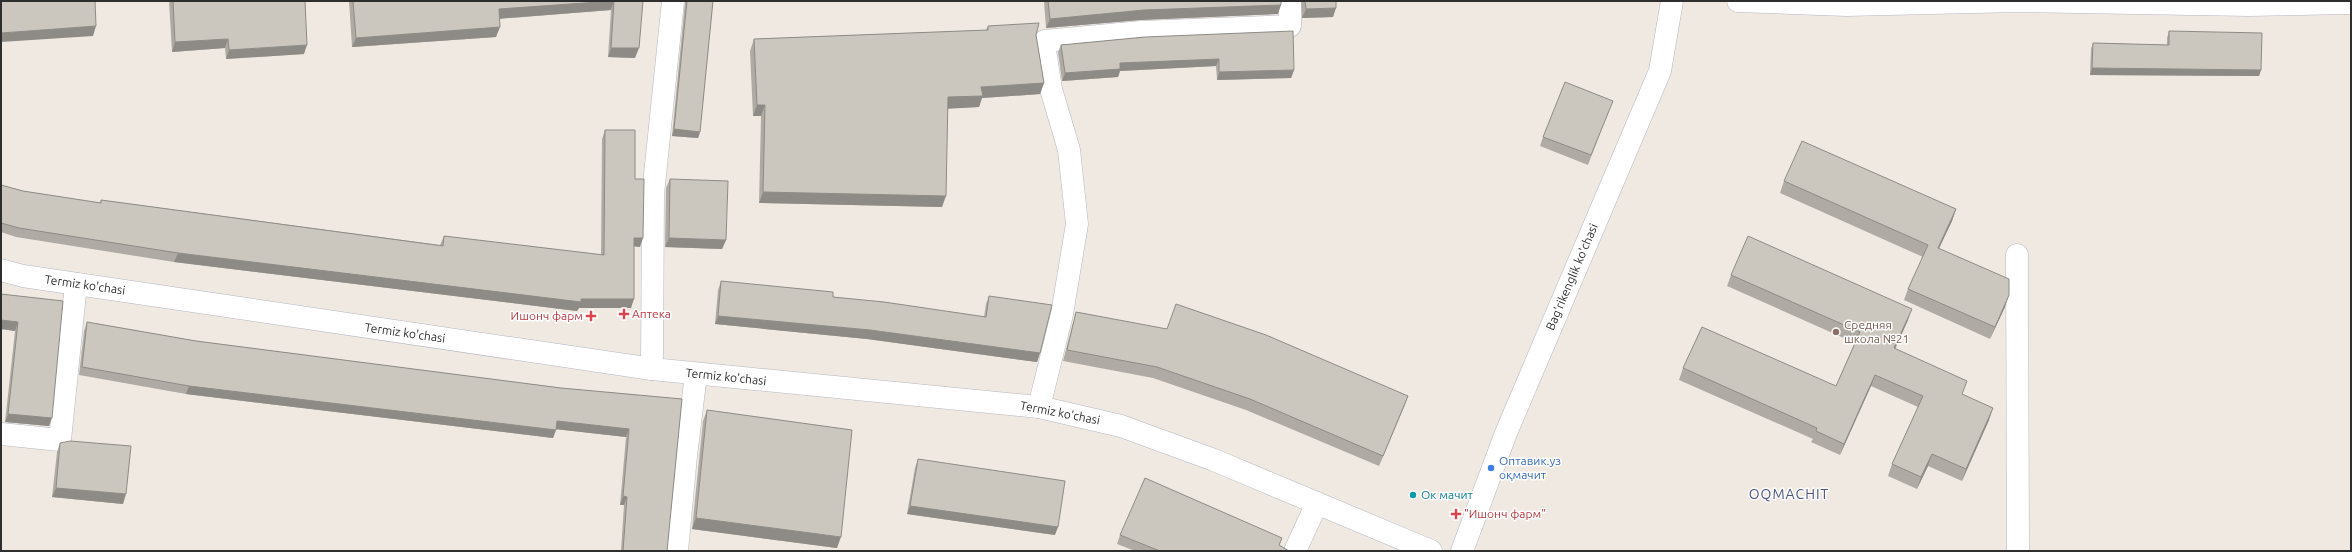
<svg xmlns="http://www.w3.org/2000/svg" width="2352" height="552" viewBox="0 0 2352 552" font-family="Ubuntu,sans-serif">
	<rect width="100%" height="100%" fill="#efe9e1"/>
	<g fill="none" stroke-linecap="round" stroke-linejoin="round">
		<g stroke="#b4b7c1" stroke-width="23">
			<path id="street" d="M 1738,1 L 1846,5 L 2018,1 L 2249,5 L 2351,3
				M 2017,255 L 2018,551
				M 652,369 L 653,194 L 673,1
				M 1039,407 L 1062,314 L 1077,224 L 1069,150 L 1051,89 L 1044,44 L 1045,41 L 1141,32 L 1290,26 L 1290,1
				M 1,434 L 60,440 L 76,284
				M 677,551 L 686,456 L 696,374
				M 1295,551 L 1317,503"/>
		</g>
		<g stroke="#b4b7c1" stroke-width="23">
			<path id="secondary" d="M 1,270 L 23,276 L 652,369 L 1039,407 L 1121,426 L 1214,460 L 1431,551
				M 1462,551 L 1506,433 L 1660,71 L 1672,1"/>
		</g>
		<use href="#street" stroke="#fff" stroke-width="22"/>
		<use href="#secondary" stroke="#fff" stroke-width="22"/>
	</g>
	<path fill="#afaba4" d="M 169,1 L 305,1 L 304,54 L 226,59 L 225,48 L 172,52 Z
		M 349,1 L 643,1 L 635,58 L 608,57 L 611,10 L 499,19 L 496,37 L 352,47 Z
		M 685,1 L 713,1 L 700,132 L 698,138 L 672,136 L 685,2 Z
		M 1044,1 L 1281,1 L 1278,14 L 1140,20 L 1046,28 Z
		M 1301,1 L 1336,1 L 1333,17 L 1302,18 Z
		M 988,26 L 1036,35 L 1044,83 L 1040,94 L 982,98 L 979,107 L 948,108 L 942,207 L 759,203 L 761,116 L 753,116 L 750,51 L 754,39 L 986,30 Z
		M 2169,31 L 2261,70 L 2259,76 L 2090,75 L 2091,49 L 2093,43 L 2167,45 L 2167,38 Z
		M 1145,37 L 1294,70 L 1291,78 L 1217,80 L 1216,66 L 1120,71 L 1118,77 L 1062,81 L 1058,52 L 1061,45 Z
		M 1609,110 L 1588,165 L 1540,146 L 1543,137 Z
		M 605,130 L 635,179 L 640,247 L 634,246 L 631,308 L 579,308 L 577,311 L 174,262 L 16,237 L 1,232 L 1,185 L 23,191 L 100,203 L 101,200 L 440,245 L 444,236 L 601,255 L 602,139 Z
		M 670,179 L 726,240 L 722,249 L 665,247 L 666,188 Z
		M 1784,181 L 1956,209 L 1952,221 L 1939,248 L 2005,307 L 1990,339 L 1904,300 L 1908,289 L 1923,257 L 1780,193 Z
		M 1731,275 L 1908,320 L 1895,349 L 1962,394 L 1989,420 L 1962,481 L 1928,466 L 1917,489 L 1888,476 L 1892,464 L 1918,407 L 1871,386 L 1840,455 L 1811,442 L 1813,439 L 1679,380 L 1683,368 L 1836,386 L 1855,343 L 1727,286 Z
		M 721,281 L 833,297 L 984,317 L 986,304 L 989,296 L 1040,353 L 1037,362 L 867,339 L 715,324 L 718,290 Z
		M 1,294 L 63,301 L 49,426 L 5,422 L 15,331 L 1,329 Z
		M 1076,312 L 1408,396 L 1379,466 L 1246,410 L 1153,378 L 1063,361 L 1073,323 Z
		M 87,322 L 196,341 L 561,388 L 682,399 L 668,541 L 667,551 L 621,551 L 624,505 L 620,505 L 626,437 L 556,429 L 553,438 L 186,394 L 79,375 L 84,331 Z
		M 707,410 L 837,548 L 692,529 L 703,421 Z
		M 60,443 L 123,504 L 52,497 L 57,452 Z
		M 918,459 L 1055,535 L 907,514 L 915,468 Z
		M 1120,535 L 1282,538 L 1279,545 L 1289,551 L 1135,551 L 1117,544 Z"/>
	<path fill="#8e8b86" d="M 614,1 L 611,10 L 495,19 L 499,9 Z
		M 1281,5 L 1278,14 L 1140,20 L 1046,28 L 1050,19 L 1144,10 Z
		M 1336,8 L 1333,17 L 1302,18 L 1306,9 Z
		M 96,26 L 93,36 L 1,42 L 1,33 Z
		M 500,27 L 496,37 L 352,47 L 356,38 Z
		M 228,39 L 225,48 L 172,52 L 175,42 Z
		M 307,45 L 304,54 L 226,59 L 229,50 Z
		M 611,48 L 639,48 L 635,58 L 608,57 Z
		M 1219,59 L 1216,66 L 1120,71 L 1118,77 L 1062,81 L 1065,73 L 1120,63 Z
		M 2092,68 L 2261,70 L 2259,76 L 2090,75 Z
		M 1294,70 L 1291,78 L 1217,80 L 1219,72 Z
		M 1044,83 L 1040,94 L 982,98 L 979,107 L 944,109 L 948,97 L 981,87 Z
		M 757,105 L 765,105 L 761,116 L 753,116 Z
		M 674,129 L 700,132 L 698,138 L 672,136 Z
		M 763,192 L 946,196 L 942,207 L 759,203 Z
		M 1956,209 L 1952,221 L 1934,259 L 1938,248 Z
		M 634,238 L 643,238 L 640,247 L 631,246 Z
		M 669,238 L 726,240 L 722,249 L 665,247 Z
		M 178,253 L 581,299 L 634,299 L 631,308 L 579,308 L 577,311 L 174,262 Z
		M 2009,295 L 2005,307 L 1990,339 L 1995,327 Z
		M 1912,309 L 1908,320 L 1890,360 L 1894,348 Z
		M 718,316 L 870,330 L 1040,353 L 1037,362 L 867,339 L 715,324 Z
		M 1,320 L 18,322 L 15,331 L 1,329 Z
		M 1875,375 L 1871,386 L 1840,455 L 1844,444 Z
		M 189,386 L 556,430 L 553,438 L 186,394 Z
		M 1408,396 L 1404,407 L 1379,466 L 1383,456 Z
		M 1993,408 L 1989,420 L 1962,481 L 1966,469 Z
		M 8,414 L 52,418 L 49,426 L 5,422 Z
		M 557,421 L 629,429 L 626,437 L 554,429 Z
		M 1932,454 L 1928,466 L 1917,489 L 1921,477 Z
		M 56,488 L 126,494 L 123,504 L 52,497 Z
		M 623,496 L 627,497 L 624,505 L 620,505 Z
		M 910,506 L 1058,527 L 1055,535 L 907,514 Z
		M 696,518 L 841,537 L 837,548 L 692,529 Z"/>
	<path fill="#cbc7bf" stroke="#8e8b86" d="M 1,1 L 95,1 L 96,26 L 1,33 Z
		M 173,1 L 305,1 L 307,45 L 229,50 L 228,39 L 175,42 Z
		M 353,1 L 613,1 L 499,9 L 500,27 L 356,38 Z
		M 614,1 L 643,1 L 639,48 L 611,48 Z
		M 687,1 L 713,1 L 700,132 L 674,129 Z
		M 1048,1 L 1281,1 L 1281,5 L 1144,10 L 1050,19 Z
		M 1305,1 L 1336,1 L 1336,8 L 1306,9 Z
		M 1039,23 L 1036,35 L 1044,83 L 981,87 L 983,96 L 948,97 L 946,196 L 763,192 L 765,105 L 757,105 L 754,39 L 988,30 L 988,26 Z
		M 1293,31 L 1294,70 L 1219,72 L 1219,59 L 1120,63 L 1120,69 L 1065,73 L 1061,45 L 1145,37 Z
		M 2169,31 L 2262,33 L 2261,70 L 2092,68 L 2093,43 L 2169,45 Z
		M 1565,82 L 1613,101 L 1591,155 L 1543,137 Z
		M 605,130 L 635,130 L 635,179 L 644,179 L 643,238 L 634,238 L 634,299 L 581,299 L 581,302 L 178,253 L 19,228 L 1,223 L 1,185 L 23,191 L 101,203 L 101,200 L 443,246 L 444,236 L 604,255 Z
		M 1802,141 L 1956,209 L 1938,248 L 2009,279 L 2009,295 L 1995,327 L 1908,289 L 1928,245 L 1784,181 Z
		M 670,179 L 728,181 L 726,240 L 669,238 Z
		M 1748,236 L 1912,309 L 1894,348 L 1967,381 L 1962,394 L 1993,408 L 1966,469 L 1932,454 L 1921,477 L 1892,464 L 1923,396 L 1875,375 L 1844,444 L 1816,431 L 1817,428 L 1683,368 L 1702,327 L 1836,386 L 1860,332 L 1731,275 Z
		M 721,281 L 833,292 L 833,297 L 884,302 L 986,317 L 989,296 L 1052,305 L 1040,353 L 870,330 L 718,316 Z
		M 1,294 L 63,301 L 52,418 L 8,414 L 18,322 L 1,320 Z
		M 1176,304 L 1266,335 L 1408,396 L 1383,456 L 1250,399 L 1157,367 L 1067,350 L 1076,312 L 1167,329 Z
		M 87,322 L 196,341 L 561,388 L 682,399 L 668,541 L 667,551 L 623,551 L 627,497 L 623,496 L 629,429 L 557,421 L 556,430 L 189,386 L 82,367 Z
		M 707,410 L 852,430 L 841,537 L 696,518 Z
		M 70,441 L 131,446 L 126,494 L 56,488 L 60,443 Z
		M 918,459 L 1065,481 L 1058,527 L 910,506 Z
		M 1145,478 L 1282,538 L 1279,545 L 1289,551 L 1160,551 L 1120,535 Z"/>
	<g fill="#e0444e" stroke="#fff" stroke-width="1.5">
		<path d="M622 308h4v4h4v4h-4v4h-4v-4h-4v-4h4z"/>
		<path d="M589 310h4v4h4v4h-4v4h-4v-4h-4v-4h4z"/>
		<path d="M1454 508h4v4h4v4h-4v4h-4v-4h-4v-4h4z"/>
	</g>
	<circle fill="#8d6e63" stroke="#fff" stroke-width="1.5" cx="1836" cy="332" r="4"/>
	<circle fill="#3f7fe0" stroke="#fff" stroke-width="1.5" cx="1491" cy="468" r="4"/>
	<circle fill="#0f9aa8" stroke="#fff" stroke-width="1.5" cx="1413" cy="495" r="4"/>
	<g text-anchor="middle" stroke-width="3" stroke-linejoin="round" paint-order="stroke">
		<g font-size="12" fill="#2e2e2e" stroke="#fff">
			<text transform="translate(1572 277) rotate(-67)" y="4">Bag'rikenglik ko'chasi</text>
			<text transform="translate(85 285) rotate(8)" y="4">Termiz ko'chasi</text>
			<text transform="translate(405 333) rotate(8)" y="4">Termiz ko'chasi</text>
			<text transform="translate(726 377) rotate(6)" y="4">Termiz ko'chasi</text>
			<text transform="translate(1060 413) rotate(11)" y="4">Termiz ko'chasi</text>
		</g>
		<g font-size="12" fill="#be3a42" stroke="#fff" text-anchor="start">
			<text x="632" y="318">Аптека</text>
			<text x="583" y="320" text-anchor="end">Ишонч фарм</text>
			<text x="1464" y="518">"Ишонч фарм"</text>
		</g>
		<g font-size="12" fill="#785e54" stroke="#fff" text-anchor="start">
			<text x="1844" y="329">Средняя<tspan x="1844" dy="14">школа №21</tspan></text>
		</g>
		<g font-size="12" fill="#366cbe" stroke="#fff" text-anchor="start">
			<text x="1499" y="465">Оптавик.уз<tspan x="1499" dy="14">оқмачит</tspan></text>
		</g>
		<g font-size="12" fill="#0d838f" stroke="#fff" text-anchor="start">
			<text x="1421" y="499">Ок мачит</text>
		</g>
		<g font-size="14" letter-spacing="1" fill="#4d5680" stroke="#fff">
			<text x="1789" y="499">OQMACHIT</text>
		</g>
	</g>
	<rect width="2352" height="552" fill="none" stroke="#2e2e2e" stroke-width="4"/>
</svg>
